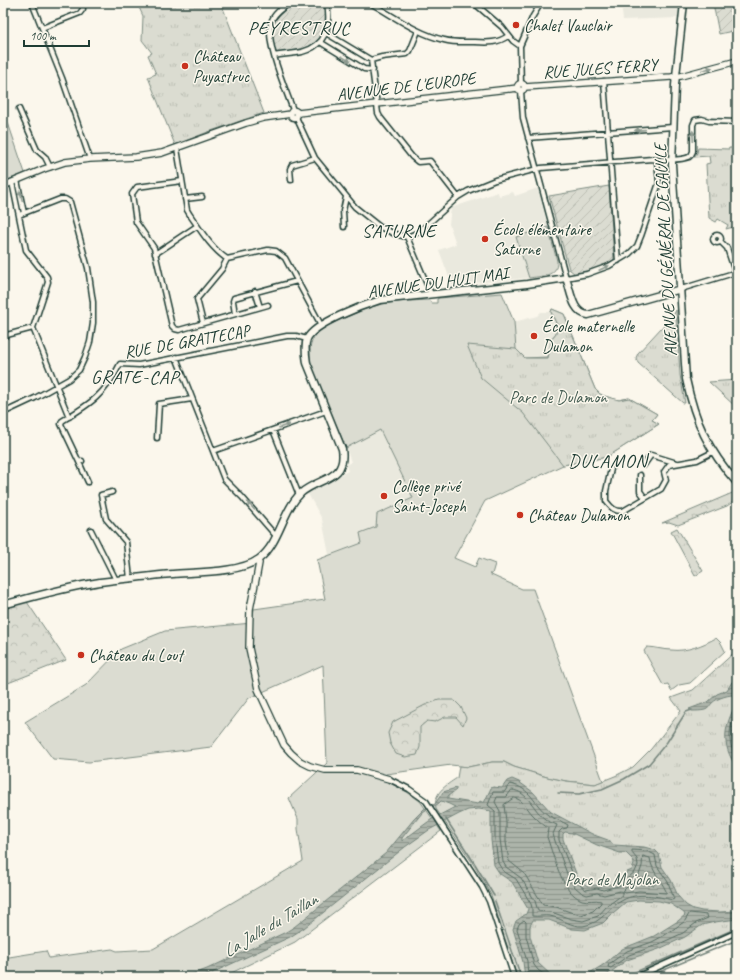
<svg xmlns="http://www.w3.org/2000/svg" width="740" height="980" viewBox="0 0 740 980" font-family="Caveat,sans-serif">
	<defs>
		<pattern id="forest-crowns" width="20" height="18" patternUnits="userSpaceOnUse"><rect width="20" height="18" fill="#dbdcd1"/><path d="M2 6a3 3 0 1 1 6 0M12 15a3 3 0 1 1 6 0" fill="none" stroke="#bcbeb4"/></pattern>
		<pattern id="park-tufts" width="24" height="20" patternUnits="userSpaceOnUse"><rect width="24" height="20" fill="#dbdcd1"/><path d="M3 7l-1-3M5 7V3M7 7l1-3M15 17l-1-3M17 17v-4M19 17l1-3" fill="none" stroke="#bcbeb4"/></pattern>
		<pattern id="garden-furrows" width="10" height="10" patternUnits="userSpaceOnUse"><rect width="10" height="10" fill="#dbdcd1"/><path d="M-1 1l2-2M0 10L10 0M9 11l2-2" fill="none" stroke="#bcbeb4"/></pattern>
		<pattern id="water-rules" width="6" height="5" patternUnits="userSpaceOnUse"><rect width="6" height="5" fill="#adb4aa"/><path d="M0 2.5h6" fill="none" stroke="#8c948b"/></pattern>
	</defs>
	<rect width="100%" height="100%" fill="#fbf7ec"/>
	<filter id="ink" filterUnits="userSpaceOnUse"><feTurbulence type="fractalNoise" baseFrequency=".025" numOctaves="2"/><feDisplacementMap in="SourceGraphic" scale="8" xChannelSelector="R" yChannelSelector="G"/><feConvolveMatrix kernelMatrix="1 2 1 2 8 2 1 2 1" color-interpolation-filters="sRGB"/></filter>
	<g filter="url(#ink)">
		<path fill="#eae9de" d="M 621,3 L 681,3 L 679,18 L 623,20 Z
			M 538,188 L 548,227 L 516,238 L 529,278 L 452,285 L 439,250 L 456,244 L 449,224 L 451,208 L 498,192 L 499,196 L 513,192 L 515,196 Z
			M 541,312 L 551,312 L 557,325 L 556,333 L 552,338 L 548,358 L 525,358 L 516,349 L 514,322 L 537,316 Z
			M 380,429 L 413,498 L 377,514 L 376,527 L 362,543 L 329,555 L 322,519 L 307,492 L 348,471 L 346,465 L 351,462 L 346,448 Z"/>
		<path fill="#dbdcd1" stroke="#7d8c82" d="M 3,108 L 25,173 L 3,182 Z
			M 548,227 L 557,261 C 558,277 540,276 529,278 L 516,237 Z
			M 502,293 L 514,322 L 516,349 L 525,358 L 548,357 L 552,338 L 556,333 L 557,325 L 551,312 L 552,309 L 564,314 L 595,389 L 600,394 L 604,396 L 619,400 L 629,398 L 657,414 L 652,420 L 659,424 L 607,457 L 563,465 L 485,501 L 454,558 L 475,567 L 479,558 L 495,564 L 492,574 L 489,574 L 522,589 L 533,589 L 603,781 L 595,784 L 566,781 L 547,777 L 514,767 L 504,762 L 492,762 L 468,767 L 451,765 L 386,774 L 386,781 L 407,792 L 420,801 L 441,831 L 295,942 L 223,977 L 3,977 L 3,958 L 46,951 L 49,958 L 112,949 L 117,951 L 153,949 L 303,861 L 298,829 L 298,819 L 289,798 L 327,763 L 323,665 L 249,698 L 211,747 L 89,762 L 53,759 L 25,722 L 86,685 L 121,649 L 165,631 L 252,623 L 254,609 L 325,599 L 317,560 L 362,543 L 360,533 L 376,527 L 377,514 L 413,498 L 380,430 L 346,448 L 312,368 C 304,337 319,329 344,318 C 356,313 369,307 382,304 C 397,301 413,301 428,300 L 432,303 L 437,303 L 437,299 L 439,298 Z
			M 716,638 L 721,643 L 725,651 L 690,683 L 679,685 L 671,691 L 668,684 L 663,685 L 644,651 L 647,647 C 655,647 663,650 671,650 C 687,652 703,645 716,638 Z"/>
		<path fill="url(#forest-crowns)" stroke="#7d8c82" d="M 737,491 L 737,499 L 727,506 L 678,525 L 669,522 L 662,523 Z
			M 677,528 L 703,571 L 695,576 L 671,531 Z
			M 27,602 L 66,660 L 3,685 L 3,608 Z
			M 439,700 L 454,700 L 461,707 L 466,718 L 463,725 L 456,717 L 445,717 L 435,722 L 427,721 L 420,727 L 420,747 L 417,755 L 405,757 L 396,754 L 390,743 L 388,733 L 393,722 L 425,705 Z"/>
		<path fill="url(#park-tufts)" stroke="#7d8c82" d="M 137,3 L 221,3 L 264,113 L 208,132 L 175,145 L 148,77 L 156,74 L 148,55 L 152,53 L 142,40 L 143,16 Z
			M 698,148 L 729,149 L 729,148 L 737,148 L 737,226 L 726,229 L 728,225 L 718,219 L 716,222 L 709,218 L 706,164 L 710,163 L 709,156 L 694,157 L 697,153 Z
			M 552,309 L 564,314 L 595,389 L 600,394 L 604,396 L 619,400 L 629,398 L 657,414 L 652,420 L 659,424 L 607,457 L 563,465 L 523,413 L 481,378 L 467,345 L 516,349 L 525,358 L 548,358 L 552,338 L 556,333 L 557,325 L 551,312 Z
			M 676,310 L 680,375 L 685,403 L 683,403 L 638,363 L 636,358 L 638,353 L 674,314 Z
			M 737,380 L 737,408 L 709,382 Z
			M 737,650 L 737,930 L 630,977 L 517,977 L 491,895 L 472,862 L 436,809 C 433,793 445,786 457,778 L 459,766 L 468,767 L 492,762 L 504,762 L 514,767 L 547,777 L 566,781 L 595,784 L 615,776 L 633,767 L 651,749 L 681,711 L 671,698 L 693,690 Z"/>
		<path fill="url(#garden-furrows)" stroke="#7d8c82" d="M 293,3 L 325,3 C 335,43 311,49 278,53 L 275,52 C 268,25 271,18 293,3 Z
			M 713,3 L 737,3 L 737,30 L 719,34 Z
			M 609,186 L 614,260 L 599,268 L 575,274 L 569,269 L 549,196 Z"/>
		<path fill="url(#water-rules)" stroke="#74847b" fill-rule="evenodd" d="M 737,677 L 735,686 L 737,689 L 737,695 C 730,694 717,698 712,703 C 709,706 709,709 705,710 C 701,711 696,711 692,711 L 689,709 L 708,702 L 717,694 L 727,690 L 732,682 Z
			M 737,702 L 737,728 L 735,734 L 737,768 C 720,743 724,727 737,702 Z
			M 512,779 L 519,782 L 533,792 L 551,812 L 594,835 L 608,840 L 614,845 L 644,847 L 655,850 L 659,854 L 662,867 L 671,880 L 678,896 L 686,905 L 693,909 L 702,911 L 720,912 L 737,911 L 737,919 L 715,922 L 702,925 L 685,937 L 659,949 L 627,960 L 604,977 L 583,977 L 603,965 L 622,949 L 654,936 L 678,921 L 685,915 L 684,913 L 671,904 L 659,901 L 639,900 L 626,902 L 613,913 L 603,923 L 585,930 L 572,929 L 549,920 L 533,920 L 530,926 L 530,936 L 538,963 L 553,977 L 525,977 L 523,962 L 513,929 L 516,921 L 526,914 L 528,909 L 512,882 L 500,874 L 494,865 L 491,840 L 491,811 L 479,809 L 468,810 L 459,814 L 429,830 L 405,847 L 304,928 L 290,937 L 203,977 L 186,977 L 207,969 L 286,932 L 294,927 L 386,853 L 414,819 L 424,809 L 435,804 L 443,792 L 456,788 L 456,790 L 448,796 L 448,799 C 458,801 468,802 478,804 L 480,801 L 484,803 L 491,788 L 493,787 L 502,788 L 507,781 ZM 441,801 L 449,804 L 455,807 L 432,819 L 402,841 L 402,838 L 422,813 C 428,807 436,807 441,801 ZM 565,832 L 572,833 L 597,845 L 620,853 L 626,853 L 633,860 L 634,864 L 632,870 L 627,872 C 617,889 604,883 587,886 L 577,876 L 563,839 L 563,834 Z"/>
		<g fill="none" stroke-linecap="round" stroke-linejoin="round">
			<path stroke="#586d63" stroke-width="1" d="M 737,711 C 728,729 727,742 737,760
				M 510,784 C 532,788 533,804 548,815 C 554,819 562,821 568,825 L 567,828 L 562,829 L 559,832 L 559,840 L 574,877 L 579,884 L 586,890 L 597,888 L 603,890 L 622,885 L 626,881 L 630,876 L 635,872 L 638,865 L 637,859 L 632,853 L 632,850 L 647,851 L 655,855 L 657,866 L 668,882 L 674,899 L 672,900 C 658,896 637,892 623,900 C 607,908 603,923 583,926 C 571,927 561,918 550,916 C 544,915 538,917 532,916 L 532,908 L 531,904 L 516,879 L 503,871 L 498,863 L 495,839 L 495,811 L 488,805 L 493,792 L 504,792 Z
				M 512,790 C 528,791 534,811 545,819 C 548,822 553,823 557,825 L 553,834 L 555,841 L 569,879 L 575,887 L 582,893 L 587,895 L 597,893 L 604,895 L 620,891 L 622,892 L 622,895 L 607,906 L 598,916 L 583,921 L 571,919 L 551,912 L 538,911 L 535,901 L 521,878 L 506,867 L 503,862 L 500,839 L 500,811 L 495,802 L 497,797 L 506,797 Z
				M 514,798 C 523,799 527,809 533,815 C 538,820 542,824 548,828 L 547,837 L 549,843 C 555,861 563,893 582,900 C 588,902 595,899 601,901 L 601,903 L 593,911 L 581,915 L 573,913 L 556,907 L 543,905 L 524,873 L 509,861 L 506,842 L 506,821 L 504,805 Z
				M 643,856 L 650,858 C 652,872 660,878 666,891 L 666,893 L 639,891 L 625,893 L 623,892 L 624,890 L 639,875 L 642,866 Z
				M 648,874 L 655,883 L 654,885 L 641,884 L 641,882 Z
				M 690,913 L 707,915 L 708,918 L 696,923 L 683,933 L 657,945 L 629,955 L 611,968 L 608,967 L 609,964 L 627,951 L 652,942 L 665,935 L 684,922 Z
				M 528,977 L 527,961 L 517,929 L 519,924 L 524,920 L 526,922 L 526,936 L 534,965 L 538,970 L 547,977"/>
			<path stroke="#74847b" stroke-width="1.5" d="M 558,793 L 579,794 L 602,789 L 624,779 L 649,764 L 667,742 L 686,712 L 692,710
				M 446,819 L 475,864 L 494,896
				M 495,901 L 521,977
				M 624,977 L 737,928
				M 647,977 L 737,940"/>
			<g stroke="#1f3d34" stroke-width="7">
				<path id="minor" d="M 32,3 L 62,78 L 90,159
					M 290,3 C 282,8 273,14 271,23 C 265,43 286,90 293,110
					M 370,3 C 394,16 417,34 444,40 C 455,43 465,42 475,42 C 488,43 498,43 508,36
					M 474,3 L 502,27 L 513,41 L 520,46
					M 42,28 L 80,13 L 83,9 L 82,3
					M 326,33 L 371,60 L 378,113 L 380,117 L 412,157 L 418,162 L 430,161 L 458,197
					M 320,42 L 364,69 L 373,70
					M 274,56 C 283,54 293,54 302,52 C 327,45 331,26 327,3
					M 371,60 L 382,57 L 407,54 L 410,51 L 418,31
					M 604,81 L 618,261
					M 521,84 L 520,46 L 533,16 L 541,3
					M 521,91 L 523,118 L 566,278 L 587,274 L 609,266 L 629,254 L 637,246 L 641,236 L 659,183 L 657,161
					M 19,109 L 37,150 L 45,157 L 50,167
					M 296,117 L 315,158 L 355,207 L 380,227 L 395,234 L 407,237 L 419,232 L 458,197 L 468,191 L 495,180 L 541,168 L 652,159 C 659,161 682,160 689,157 C 692,155 692,154 693,151 L 693,125 L 695,120 L 702,119 L 709,121 L 737,122
					M 528,138 L 673,127
					M 177,148 L 187,210 L 190,215 C 201,231 211,248 227,259
					M 17,180 L 24,213
					M 291,180 L 290,169 L 292,165 L 315,158
					M 182,181 L 137,187 L 132,194 L 136,222 L 154,248 L 172,326 L 175,329 L 179,330 L 268,305
					M 12,182 L 26,250 L 47,277 L 48,282 L 33,328 L 69,417
					M 185,199 L 202,197
					M 344,227 L 343,211 L 346,197
					M713 239a4 4 0 1 1 8 0a4 4 0 1 1-8 0Z
					M 407,237 L 431,294
					M 720,241 L 727,248 L 735,272
					M 155,254 L 197,226
					M 227,259 L 268,250 L 276,251 L 285,258 L 321,325
					M 681,289 L 737,272
					M 255,291 L 260,307
					M 235,314 L 233,301 L 234,298 L 297,281
					M 203,323 L 197,299 L 222,269 L 227,259
					M 3,336 L 33,328
					M 176,357 L 213,451
					M 3,413 L 35,398 L 69,379 L 79,370 L 85,357 L 90,342 L 93,323 L 93,302 L 88,268 L 70,202 L 65,199 L 60,199 L 19,215
					M 273,430 L 299,495
					M 157,438 L 159,404 L 192,399
					M 82,461 L 79,462 L 61,424 L 62,421 C 90,404 105,395 120,364 L 139,365 L 287,336 L 296,336 L 307,339
					M 79,462 L 88,482
					M 644,465 L 651,455 L 677,463
					M 611,469 L 606,491 L 606,501 C 611,507 614,512 623,511 L 661,489 L 666,480 L 664,472 L 669,465 L 697,460 L 713,452
					M 640,475 L 640,491 L 645,498
					M 112,492 L 101,495 L 106,519 L 126,542 L 130,579
					M 91,530 L 116,580
					M 276,536 L 242,497 L 224,479 L 213,451 L 326,411
					M 389,779 L 409,789 L 426,801 L 482,887 L 489,901 L 514,977
					M 636,977 L 737,932"/>
			</g>
			<g stroke="#1f3d34" stroke-width="8">
				<path id="tertiary" d="M517.5 87a3.5 3.5 0 1 1 7 0a3.5 3.5 0 1 1-7 0Z
					M 525,87 L 671,77 L 681,76 L 737,61
					M290.5 114a3.5 3.5 0 1 1 7 0a3.5 3.5 0 1 1-7 0Z
					M 298,113 L 518,88
					M 3,186 L 44,169 L 65,162 L 90,159 L 136,157 L 162,153 L 246,123 L 263,118 L 291,114
					M 257,560 L 259,563 L 257,574 L 250,609 L 249,648 L 258,689 L 284,745 L 291,753 L 300,761 L 310,766 L 325,770 L 357,770 L 389,779"/>
			</g>
			<g stroke="#1f3d34" stroke-width="9">
				<path id="secondary" d="M 684,3 L 675,85 L 672,164 L 686,379 C 695,422 708,450 737,483
					M 3,605 C 35,596 67,587 100,582 C 124,579 149,576 173,574 C 196,572 240,573 259,559 C 280,543 282,511 301,493 C 319,477 347,481 342,449 L 307,363 C 306,356 304,346 307,339 C 314,323 364,305 380,300 L 527,284 L 566,278 C 571,291 572,313 588,315 L 681,289"/>
			</g>
			<use href="#minor" stroke="#fbf7ec" stroke-width="4"/>
			<use href="#tertiary" stroke="#fbf7ec" stroke-width="5.5"/>
			<use href="#secondary" stroke="#fbf7ec" stroke-width="6"/>
		</g>
		<defs><path id="oneway-solid" d="M-6-.8H1V-3.2L6.5 0L1 3.2V.8H-6Z"/></defs>
		<g fill="#8d9a90">
			<use href="#oneway-solid" transform="translate(346 59) rotate(31)"/>
			<use href="#oneway-solid" transform="translate(707 69) rotate(-15)"/>
			<use href="#oneway-solid" transform="translate(640 130) rotate(175)"/>
			<use href="#oneway-solid" transform="translate(693 136) rotate(-93)"/>
			<use href="#oneway-solid" transform="translate(21 196) rotate(-103)"/>
			<use href="#oneway-solid" transform="translate(604 268) rotate(-25)"/>
			<use href="#oneway-solid" transform="translate(284 426) rotate(-20)"/>
			<use href="#oneway-solid" transform="translate(251 506) rotate(-132)"/>
		</g>
	</g>
	<g fill="#c8321e" stroke="#fbf7ec" stroke-width="1.5">
		<circle cx="516" cy="25" r="4"/>
		<circle cx="185" cy="66" r="4"/>
		<circle cx="485" cy="239" r="4"/>
		<circle cx="534" cy="336" r="4"/>
		<circle cx="384" cy="496" r="4"/>
		<circle cx="520" cy="515" r="4"/>
		<circle cx="81" cy="655" r="4"/>
	</g>
	<g text-anchor="middle" stroke-width="3" stroke-linejoin="round" paint-order="stroke">
		<g font-size="17" fill="#1f3d34" stroke="#fbf7ec" text-anchor="start">
			<text x="524" y="31">Chalet Vauclair</text>
			<text x="193" y="62">Château<tspan x="193" dy="20">Puyastruc</tspan></text>
			<text x="493" y="235">École élémentaire<tspan x="493" dy="20">Saturne</tspan></text>
			<text x="542" y="332">École maternelle<tspan x="542" dy="20">Dulamon</tspan></text>
			<text x="392" y="492">Collège privé<tspan x="392" dy="20">Saint-Joseph</tspan></text>
			<text x="528" y="521">Château Dulamon</text>
			<text x="89" y="661">Château du Lout</text>
		</g>
		<g font-size="17" fill="#1f3d34" stroke="#fbf7ec">
			<text transform="translate(600 68) rotate(-4)" y="6">RUE JULES FERRY</text>
			<text transform="translate(406 86) rotate(-7)" y="6">AVENUE DE L'EUROPE</text>
			<text transform="translate(665 250) rotate(-93)" y="6">AVENUE DU GÉNÉRAL DE GAULLE</text>
			<text transform="translate(438 282) rotate(-8)" y="6">AVENUE DU HUIT MAI</text>
			<text transform="translate(187 341) rotate(-10)" y="6">RUE DE GRATTECAP</text>
		</g>
		<g font-size="17" fill="#455d53" stroke="#fbf7ec">
			<text x="558" y="403">Parc de Dulamon</text>
			<text x="612" y="885">Parc de Majolan</text>
		</g>
		<g font-size="18" font-style="italic" fill="#425b52" stroke="#fbf7ec">
			<text transform="translate(270 925) rotate(-31)" y="6">La Jalle du Taillan</text>
		</g>
		<g font-size="19" letter-spacing="1" fill="#1f3d34" stroke="#fbf7ec">
			<text x="299" y="34">PEYRESTRUC</text>
			<text x="399" y="237">SATURNE</text>
			<text x="135" y="383">GRATE-CAP</text>
			<text x="608" y="467">DULAMON</text>
		</g>
	</g>
	<rect width="740" height="980" fill="none" stroke="#fbf7ec" stroke-width="16"/>
	<rect x="8" y="8" width="724" height="964" fill="none" stroke="#1f3d34" stroke-width="1.5" filter="url(#ink)"/>
	<path d="M24 40v6h65v-6" fill="none" stroke="#1f3d34" stroke-width="2"/>
	<text x="30" y="40" font-size="12" fill="#1f3d34" stroke="#fbf7ec" stroke-width="3" paint-order="stroke">100 m</text>
</svg>
